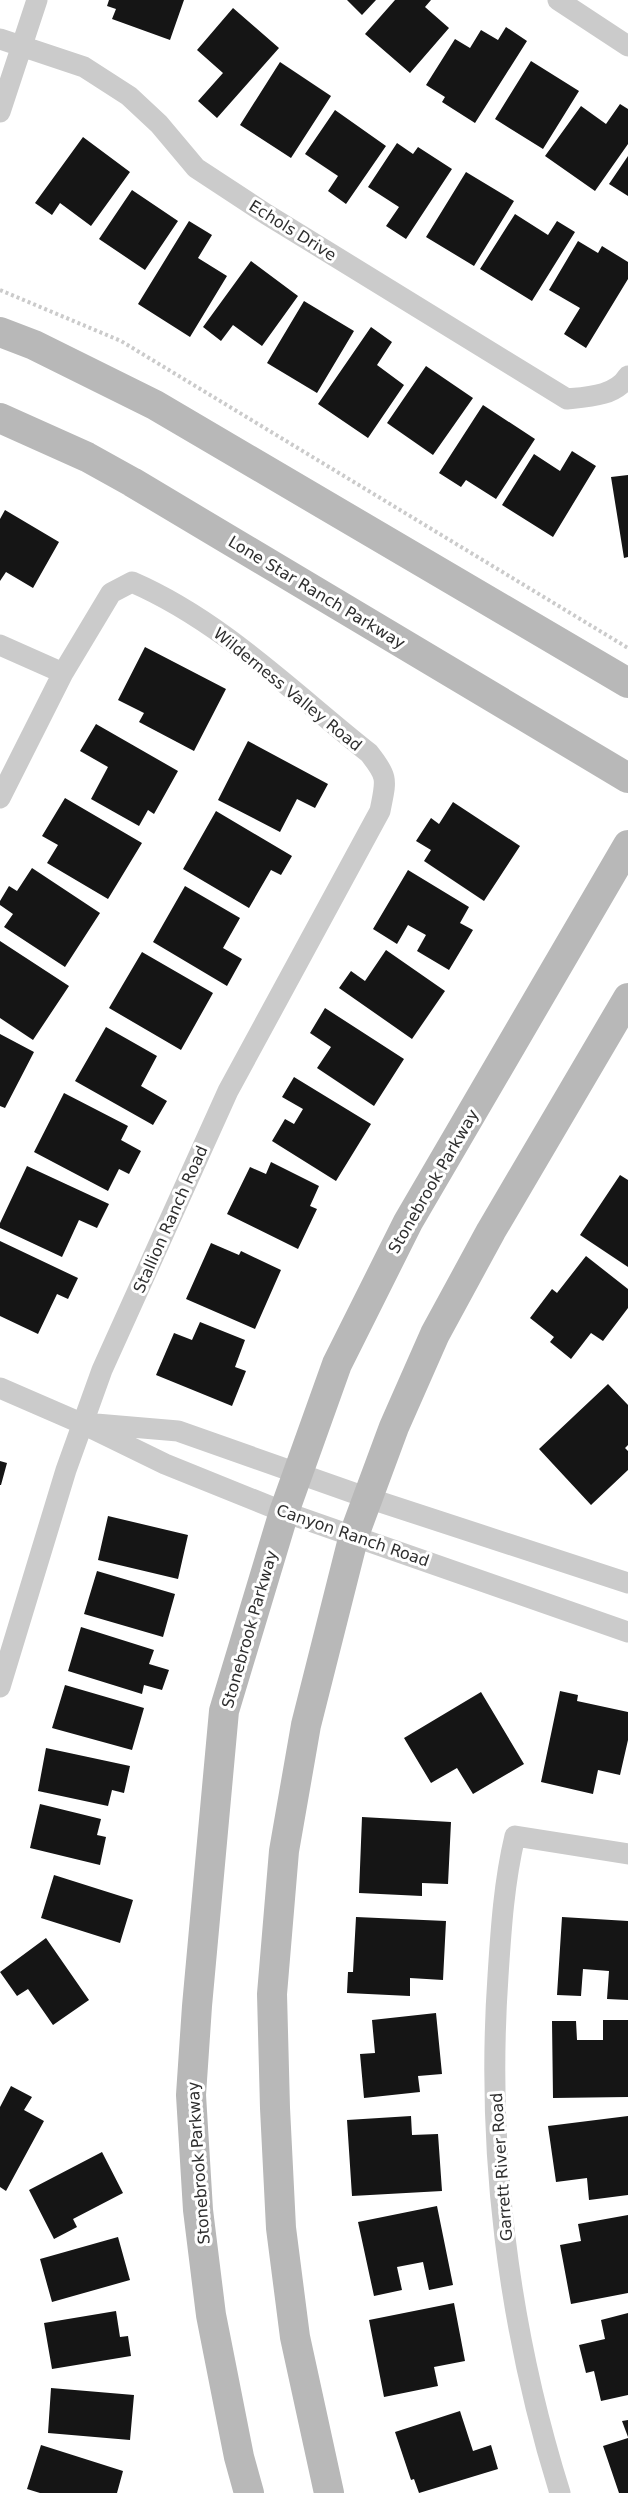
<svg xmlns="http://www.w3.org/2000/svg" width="628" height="2493" viewBox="0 0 628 2493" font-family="'DejaVu Sans',sans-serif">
	<rect width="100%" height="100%" fill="#fff"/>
	<path fill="#151515" d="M 109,0 L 184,0 L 170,40 L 112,19 L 116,9 L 107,6 Z
		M 347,0 L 376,0 L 362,15 Z
		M 395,0 L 431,0 L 425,7 L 449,28 L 410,73 L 365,34 Z
		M 233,8 L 279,48 L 217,118 L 198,101 L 223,73 L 197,50 Z
		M 506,27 L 527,41 L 475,123 L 442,102 L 445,97 L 426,85 L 455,39 L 470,48 L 481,30 L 498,40 Z
		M 531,61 L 579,91 L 543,149 L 495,119 Z
		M 280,62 L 331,96 L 291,158 L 240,125 Z
		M 620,104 L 628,109 L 628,144 L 595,191 L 545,156 L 581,106 L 606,124 Z
		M 335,110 L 386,146 L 346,204 L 328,191 L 338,176 L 305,154 Z
		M 83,137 L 130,172 L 91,226 L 60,203 L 52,215 L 35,203 Z
		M 397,143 L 413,154 L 418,147 L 452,169 L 406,239 L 386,226 L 399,207 L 368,187 Z
		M 628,156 L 628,196 L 609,184 Z
		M 466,172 L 514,201 L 474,266 L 426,237 Z
		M 132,190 L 178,221 L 145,270 L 99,239 Z
		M 515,214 L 548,235 L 557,221 L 575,232 L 532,301 L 480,269 Z
		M 189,221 L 212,235 L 198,258 L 227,276 L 190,337 L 138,304 Z
		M 578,241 L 598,253 L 602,246 L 628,262 L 628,279 L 586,348 L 564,334 L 580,308 L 549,290 Z
		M 251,261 L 298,296 L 262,346 L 233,325 L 221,341 L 203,327 Z
		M 304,301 L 354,331 L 317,393 L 267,363 Z
		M 371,327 L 392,342 L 377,365 L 404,385 L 368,438 L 318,404 Z
		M 426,366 L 473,398 L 433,455 L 387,423 Z
		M 483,405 L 535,439 L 496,499 L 466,480 L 461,487 L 439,473 Z
		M 572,451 L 596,466 L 553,537 L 502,505 L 534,454 L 560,471 Z
		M 628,475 L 628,557 L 624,558 L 611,477 Z
		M 5,510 L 59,542 L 33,588 L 6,572 L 0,581 L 0,519 Z
		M 145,647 L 226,689 L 194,751 L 139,722 L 144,713 L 118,700 Z
		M 96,724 L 178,771 L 154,814 L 148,810 L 139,826 L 91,799 L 108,767 L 80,751 Z
		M 248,741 L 328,784 L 315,808 L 297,799 L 280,832 L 218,800 Z
		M 65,798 L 142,843 L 108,899 L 47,863 L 58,845 L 42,836 Z
		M 453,802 L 520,846 L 484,901 L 424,861 L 431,850 L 416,841 L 431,818 L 439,824 Z
		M 216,811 L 292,856 L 281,875 L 271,870 L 249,908 L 183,869 Z
		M 32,868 L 100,913 L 65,967 L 4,927 L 13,914 L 0,905 L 0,901 L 9,886 L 17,891 Z
		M 408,870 L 469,907 L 460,923 L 473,930 L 449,970 L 417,951 L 426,935 L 408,925 L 397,944 L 373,929 Z
		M 185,886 L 240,918 L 223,948 L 242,959 L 227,986 L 153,942 Z
		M 0,941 L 69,986 L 33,1040 L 0,1018 Z
		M 386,950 L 445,991 L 412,1039 L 339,988 L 351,971 L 365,981 Z
		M 142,952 L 213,993 L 181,1050 L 109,1008 Z
		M 325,1008 L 404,1059 L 374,1106 L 317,1068 L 331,1047 L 310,1033 Z
		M 106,1027 L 157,1056 L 141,1086 L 167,1101 L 153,1125 L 75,1081 Z
		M 0,1034 L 34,1052 L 5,1108 L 0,1106 Z
		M 294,1077 L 371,1124 L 336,1181 L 272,1141 L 285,1119 L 294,1124 L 303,1109 L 282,1097 Z
		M 64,1093 L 128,1126 L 121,1140 L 141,1151 L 129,1174 L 119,1169 L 108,1191 L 34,1152 Z
		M 271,1162 L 319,1186 L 310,1206 L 317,1209 L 298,1249 L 227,1214 L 250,1167 L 266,1174 Z
		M 27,1166 L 109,1204 L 97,1228 L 79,1220 L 62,1257 L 0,1228 L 0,1223 Z
		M 620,1175 L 628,1180 L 628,1267 L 580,1235 Z
		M 0,1241 L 78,1278 L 68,1299 L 57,1294 L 38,1334 L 0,1316 Z
		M 211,1243 L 239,1255 L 241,1251 L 281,1270 L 255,1329 L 186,1299 Z
		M 586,1256 L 628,1289 L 628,1308 L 603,1341 L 591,1333 L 571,1359 L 550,1342 L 554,1337 L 530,1318 L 552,1289 L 557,1293 Z
		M 200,1322 L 245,1340 L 235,1367 L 246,1371 L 232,1406 L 156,1375 L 174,1333 L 192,1340 Z
		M 608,1384 L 628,1405 L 628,1445 L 625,1448 L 628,1451 L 628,1470 L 591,1505 L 539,1449 Z
		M 0,1461 L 7,1463 L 1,1485 L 0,1485 Z
		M 108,1516 L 188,1535 L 178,1579 L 98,1560 Z
		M 97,1571 L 175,1594 L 163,1637 L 84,1614 Z
		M 81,1627 L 154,1650 L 149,1664 L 169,1670 L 162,1690 L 144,1685 L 142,1694 L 68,1671 Z
		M 65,1685 L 144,1708 L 132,1750 L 52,1728 Z
		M 560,1691 L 578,1695 L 577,1701 L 628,1712 L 628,1740 L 620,1775 L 598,1770 L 593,1794 L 541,1782 Z
		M 481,1692 L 524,1764 L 473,1794 L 457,1768 L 431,1783 L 404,1738 Z
		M 46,1748 L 130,1766 L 124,1793 L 112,1790 L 108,1806 L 38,1791 Z
		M 40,1804 L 101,1819 L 97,1835 L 106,1837 L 100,1865 L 30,1848 Z
		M 362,1817 L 451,1822 L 448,1884 L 422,1883 L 422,1896 L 359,1893 Z
		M 54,1875 L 133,1900 L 120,1943 L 41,1918 Z
		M 356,1917 L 446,1921 L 443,1980 L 410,1978 L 410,1996 L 347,1993 L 348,1972 L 353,1972 Z
		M 562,1917 L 628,1921 L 628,2000 L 607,1999 L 609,1971 L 583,1969 L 581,1996 L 557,1995 Z
		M 46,1938 L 89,2000 L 53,2025 L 28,1989 L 17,1996 L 0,1972 Z
		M 436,2013 L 442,2074 L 418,2076 L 420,2092 L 364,2098 L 360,2054 L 375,2053 L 372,2020 Z
		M 603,2020 L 628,2020 L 628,2097 L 553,2098 L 552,2021 L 576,2021 L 577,2040 L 603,2040 Z
		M 11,2086 L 32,2097 L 24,2110 L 44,2121 L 6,2191 L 0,2187 L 0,2107 Z
		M 411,2116 L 412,2135 L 438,2134 L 442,2191 L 352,2196 L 347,2120 Z
		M 628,2116 L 628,2195 L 589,2200 L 587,2178 L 556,2182 L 548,2126 Z
		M 102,2152 L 123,2193 L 73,2219 L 77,2227 L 54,2239 L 29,2190 Z
		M 437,2206 L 453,2285 L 429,2290 L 423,2262 L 397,2267 L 402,2290 L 374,2296 L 358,2222 Z
		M 628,2215 L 628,2293 L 571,2304 L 560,2245 L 581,2241 L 578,2224 Z
		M 118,2237 L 130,2280 L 52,2302 L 40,2259 Z
		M 454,2303 L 465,2361 L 434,2367 L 438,2386 L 384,2397 L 369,2320 Z
		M 116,2311 L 120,2337 L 128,2336 L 131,2356 L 52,2369 L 44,2323 Z
		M 628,2313 L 628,2395 L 601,2401 L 594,2371 L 586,2373 L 579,2345 L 605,2339 L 601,2320 Z
		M 51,2388 L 134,2395 L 130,2440 L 48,2433 Z
		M 460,2411 L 473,2451 L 491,2445 L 498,2469 L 419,2493 L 414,2479 L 411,2480 L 395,2432 Z
		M 628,2420 L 628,2437 L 622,2421 Z
		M 628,2438 L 628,2493 L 619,2493 L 603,2446 Z
		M 41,2445 L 123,2471 L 117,2493 L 40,2493 L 27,2489 Z"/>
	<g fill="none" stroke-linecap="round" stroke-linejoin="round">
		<path stroke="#cbcbcb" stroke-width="4" stroke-dasharray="3 3" stroke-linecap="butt" d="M 0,290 L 121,341 L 628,648"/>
		<path stroke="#cbcbcb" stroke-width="21" d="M 558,0 L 628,46
			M 0,39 L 84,67 L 129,96 L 159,124 L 196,168 L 266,214 L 567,399 C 588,397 616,396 628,376
			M 0,112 L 37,0
			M 0,645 L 63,673
			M 0,798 L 63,673 L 111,593 L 132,582 C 222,621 293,693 369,753 C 389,778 386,780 380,811 L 228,1091 L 102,1370 L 66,1470 L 0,1687
			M 0,1388 L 83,1424 L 165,1464 L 284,1512 L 628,1632
			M 96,1424 L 178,1431 L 368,1498 L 628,1583
			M 560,2493 C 508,2327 486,2150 498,1976 C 501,1929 504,1882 515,1836 L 628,1854"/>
		<path stroke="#b8b8b8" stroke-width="30" d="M 0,332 L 34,345 L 155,405 L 628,683
			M 0,418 L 87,457 L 132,482 L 628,778
			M 249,2493 L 239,2457 L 211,2315 L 198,2210 L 191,2095 L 197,2006 L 224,1711 L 284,1512 L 337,1364 L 408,1222 L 628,845
			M 329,2493 L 295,2337 L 281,2228 L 275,2108 L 272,1994 L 284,1851 L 306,1725 L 354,1535 L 394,1427 L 435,1334 L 491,1231 L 628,998"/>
	</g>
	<g text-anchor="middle" stroke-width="6" stroke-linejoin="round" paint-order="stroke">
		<g font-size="16" fill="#2e2e2e" stroke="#fff">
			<text transform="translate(293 230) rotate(32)" y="6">Echols Drive</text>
			<text transform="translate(317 592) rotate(31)" y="6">Lone Star Ranch Parkway</text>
			<text transform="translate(288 689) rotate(39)" y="6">Wilderness Valley Road</text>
			<text transform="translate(433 1181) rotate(-60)" y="6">Stonebrook Parkway</text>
			<text transform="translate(170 1219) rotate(-66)" y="6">Stallion Ranch Road</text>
			<text transform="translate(353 1535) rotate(19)" y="6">Canyon Ranch Road</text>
			<text transform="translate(249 1629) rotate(-74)" y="6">Stonebrook Parkway</text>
			<text transform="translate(198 2163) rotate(-94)" y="6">Stonebrook Parkway</text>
			<text transform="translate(501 2167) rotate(-94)" y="6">Garrett River Road</text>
		</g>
	</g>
</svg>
